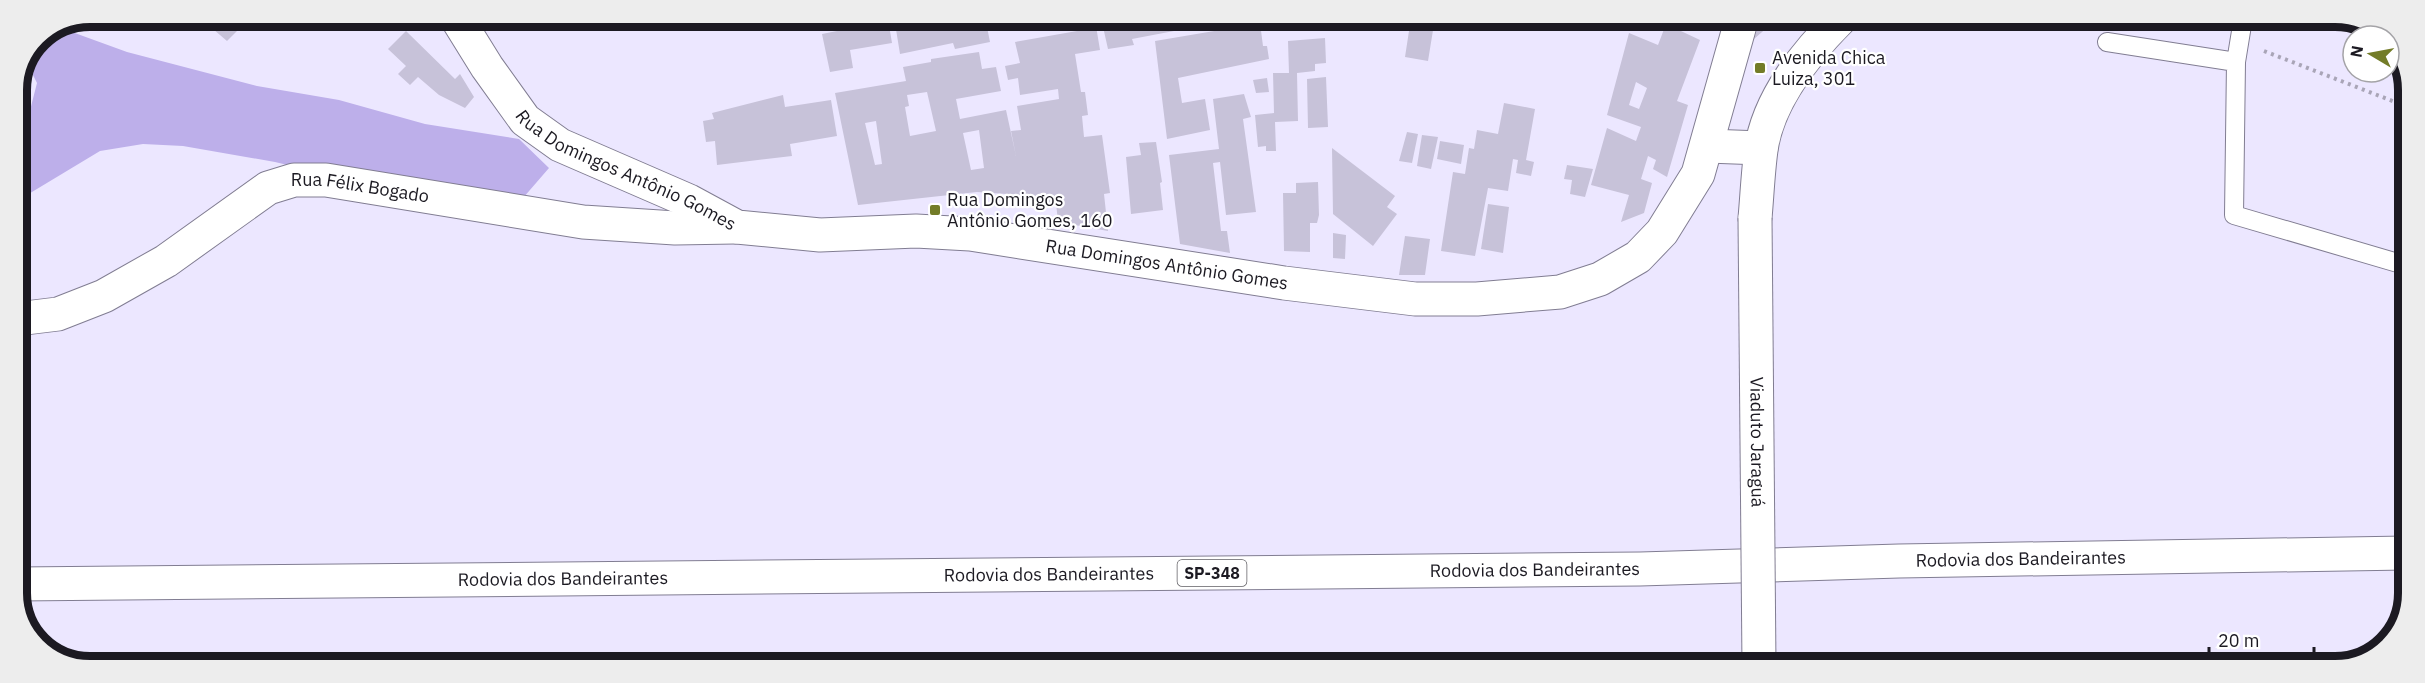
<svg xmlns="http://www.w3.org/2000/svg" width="2425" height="683" viewBox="0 0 2425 683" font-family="'IBM Plex Sans',sans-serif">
	<rect width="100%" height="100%" fill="#ece7ff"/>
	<path fill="#bdafea" d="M 61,28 L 127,52 L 257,86 L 339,100 L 425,124 L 519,139 L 549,168 L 523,198 L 359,182 L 275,162 L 183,146 L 143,144 L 100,151 L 17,201 L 17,127 L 27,122 L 37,83 L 27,63 L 38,38 Z"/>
	<path fill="#c7c2d9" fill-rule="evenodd" d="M 212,17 L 251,17 L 227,41 L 206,23 Z
		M 802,17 L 818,17 L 818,18 L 803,21 Z
		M 849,17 L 892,17 L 888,19 L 892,43 L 850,50 L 853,68 L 830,72 L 822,34 L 852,28 Z
		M 894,17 L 985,17 L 990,42 L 955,49 L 953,43 L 900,54 Z
		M 1027,18 L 1069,18 L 1069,19 L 1029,26 Z
		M 1101,18 L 1172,18 L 1174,31 L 1132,39 L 1134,45 L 1108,49 Z
		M 1231,18 L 1256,18 L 1257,24 L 1260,23 L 1263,46 L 1267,46 L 1269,59 L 1178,78 L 1182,103 L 1205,99 L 1210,130 L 1167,139 L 1155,41 L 1232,28 Z
		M 1411,18 L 1435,18 L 1428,61 L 1405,57 Z
		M 1667,18 L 1693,18 L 1690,31 L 1666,23 Z
		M 1761,18 L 1778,18 L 1754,39 Z
		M 1095,20 L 1100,50 L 1075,54 L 1081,92 L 1085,92 L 1088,115 L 1082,116 L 1084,137 L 1102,135 L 1110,193 L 1104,194 L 1108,231 L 1058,222 L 1056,203 L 1049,203 L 1047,197 L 1023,200 L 1023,195 L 977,192 L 858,205 L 835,93 L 906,81 L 903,67 L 931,62 L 931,59 L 979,52 L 982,69 L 996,67 L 1001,91 L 956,99 L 960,119 L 1006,110 L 1016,156 L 1011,131 L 1021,130 L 1017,106 L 1059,99 L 1058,89 L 1020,95 L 1018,78 L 1008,80 L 1005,66 L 1020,63 L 1015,42 L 1077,31 L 1076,23 ZM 927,92 L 936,131 L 910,136 L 905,107 L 909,106 L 907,95 ZM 876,121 L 882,164 L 875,165 L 865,123 ZM 979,130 L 984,168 L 971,170 L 963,133 Z
		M 1666,24 L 1700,40 L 1677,101 L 1688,105 L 1667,177 L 1653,169 L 1656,160 L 1648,156 L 1641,179 L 1652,183 L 1644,213 L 1621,222 L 1629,195 L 1591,185 L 1607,128 L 1636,141 L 1641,127 L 1607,115 L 1629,33 L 1658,45 ZM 1636,82 L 1647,88 L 1639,109 L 1629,105 Z
		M 406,31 L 455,79 L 460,74 L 474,97 L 465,108 L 439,95 L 418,77 L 410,85 L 398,74 L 406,66 L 388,49 Z
		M 1325,38 L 1326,63 L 1315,64 L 1315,71 L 1297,73 L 1298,121 L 1275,122 L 1276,151 L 1266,151 L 1266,146 L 1258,147 L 1255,115 L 1274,113 L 1273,73 L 1289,73 L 1288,41 Z
		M 1326,77 L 1328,127 L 1308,128 L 1307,79 Z
		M 1267,78 L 1269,92 L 1256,93 L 1253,80 Z
		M 1244,94 L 1251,117 L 1243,119 L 1256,212 L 1226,215 L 1220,162 L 1213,163 L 1221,231 L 1227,231 L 1230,253 L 1180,244 L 1169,155 L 1219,149 L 1213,99 Z
		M 783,95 L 785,107 L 831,100 L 837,136 L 790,144 L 792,156 L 717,165 L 715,141 L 706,142 L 703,121 L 714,119 L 712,113 Z
		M 1504,103 L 1535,109 L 1526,160 L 1534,162 L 1531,176 L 1516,173 L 1518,160 L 1513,159 L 1508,191 L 1488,188 L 1475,256 L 1441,251 L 1453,172 L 1465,174 L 1469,148 L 1474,149 L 1477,130 L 1498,134 Z
		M 1407,132 L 1418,134 L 1412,163 L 1399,161 Z
		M 1422,135 L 1438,137 L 1431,169 L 1417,166 Z
		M 1440,141 L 1464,145 L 1461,164 L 1437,159 Z
		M 1156,142 L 1162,182 L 1160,183 L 1163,210 L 1131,214 L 1126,157 L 1141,155 L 1139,143 Z
		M 1332,148 L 1395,196 L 1387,207 L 1397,214 L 1373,246 L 1333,214 Z
		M 1567,165 L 1593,169 L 1585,197 L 1570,194 L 1572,180 L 1564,179 Z
		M 1318,182 L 1319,215 L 1317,223 L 1310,223 L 1310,252 L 1284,251 L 1283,193 L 1296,193 L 1296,183 Z
		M 1488,204 L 1509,207 L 1503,253 L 1481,249 Z
		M 1333,233 L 1346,235 L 1345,259 L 1333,258 Z
		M 1405,236 L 1430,239 L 1425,275 L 1399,275 Z"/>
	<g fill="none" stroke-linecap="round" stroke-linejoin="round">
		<g stroke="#817d92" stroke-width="20">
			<path id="service" d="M 2243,19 L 2236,62 L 2234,215 L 2408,266
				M 2107,42 L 2236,62"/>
		</g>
		<g stroke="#817d92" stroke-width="35">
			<g id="minor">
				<path id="s1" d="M 456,17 L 487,67 L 525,120 L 560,145 L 689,201 L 737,227 L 820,235 L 916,231 L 970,234 L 1284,283 L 1415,299 L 1477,299 L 1560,292 L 1600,279 L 1638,257 L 1662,232 L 1698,174 L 1742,18"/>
				<path d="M 1708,146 L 1761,148"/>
				<path id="s2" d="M 17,319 L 58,314 L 104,296 L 166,261 L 268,188 L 294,180 L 326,180 L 583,222 L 675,228 L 735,227"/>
			</g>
		</g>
		<g stroke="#817d92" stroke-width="35">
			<path id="secondary" d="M 1755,218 C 1757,196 1758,172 1761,150 C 1768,99 1806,53 1841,18"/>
		</g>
		<g stroke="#817d92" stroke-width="35">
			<g id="motorway">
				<path id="s3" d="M 17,584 L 1640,569 L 1899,561 L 2406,553"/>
			</g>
		</g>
		<path stroke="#a9a5b7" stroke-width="4" stroke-dasharray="3 4.5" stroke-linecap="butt" d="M 2264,51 L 2408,107"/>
		<use href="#service" stroke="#fff" stroke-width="18"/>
		<use href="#minor" stroke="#fff" stroke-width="33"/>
		<use href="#secondary" stroke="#fff" stroke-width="33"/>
		<use href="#motorway" stroke="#fff" stroke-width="33"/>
		<g stroke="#817d92" stroke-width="35" stroke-linecap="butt">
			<g id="secondary-bridge">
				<path id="s4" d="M 1755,218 L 1759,666"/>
			</g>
		</g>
		<use href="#secondary-bridge" stroke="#fff" stroke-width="33"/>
	</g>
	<g fill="#737c28" stroke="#fff" stroke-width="2">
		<rect x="1754" y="62" width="12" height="12" rx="3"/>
		<rect x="929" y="204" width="12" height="12" rx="3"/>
	</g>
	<g text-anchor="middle" stroke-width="4.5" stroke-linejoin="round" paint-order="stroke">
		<rect fill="#fff" stroke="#605f64" stroke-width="1.5" x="1177.5" y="560" width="69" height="26" rx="4.5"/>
		<g font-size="16" font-weight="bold" fill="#1c1a22">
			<text x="1212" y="579">SP-348</text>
		</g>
		<g font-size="18" fill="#1c1a22" stroke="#fff" text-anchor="start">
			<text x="1772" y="64">Avenida Chica<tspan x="1772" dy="21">Luiza, 301</tspan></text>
			<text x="947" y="206">Rua Domingos<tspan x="947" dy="21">Antônio Gomes, 160</tspan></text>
		</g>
		<g font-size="18" fill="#1c1a22" stroke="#fff">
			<text dy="6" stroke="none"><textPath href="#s1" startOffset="237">Rua Domingos Antônio Gomes</textPath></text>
			<text dy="6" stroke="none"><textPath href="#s2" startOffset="381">Rua Félix Bogado</textPath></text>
			<text dy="6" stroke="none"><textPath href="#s1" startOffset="795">Rua Domingos Antônio Gomes</textPath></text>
			<text dy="6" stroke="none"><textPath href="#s4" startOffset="224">Viaduto Jaraguá</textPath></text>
			<text dy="6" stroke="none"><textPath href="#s3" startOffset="2004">Rodovia dos Bandeirantes</textPath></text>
			<text dy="6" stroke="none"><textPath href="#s3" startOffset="1518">Rodovia dos Bandeirantes</textPath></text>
			<text dy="6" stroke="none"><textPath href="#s3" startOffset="1032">Rodovia dos Bandeirantes</textPath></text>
			<text dy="6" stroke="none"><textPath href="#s3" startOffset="546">Rodovia dos Bandeirantes</textPath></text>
		</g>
	</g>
	<path d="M0 0H2425V683H0ZM90 27H2335A63 63 0 0 1 2398 90V593A63 63 0 0 1 2335 656H90A63 63 0 0 1 27 593V90A63 63 0 0 1 90 27Z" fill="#ededed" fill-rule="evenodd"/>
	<path fill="none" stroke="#1c1a22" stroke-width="8" d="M90 27H2335A63 63 0 0 1 2398 90V593A63 63 0 0 1 2335 656H90A63 63 0 0 1 27 593V90A63 63 0 0 1 90 27Z"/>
	<g transform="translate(2371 54) rotate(280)"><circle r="28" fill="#ffffff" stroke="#a4a3a7" stroke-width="1.5"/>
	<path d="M0-4.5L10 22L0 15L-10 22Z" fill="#737c28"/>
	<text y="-9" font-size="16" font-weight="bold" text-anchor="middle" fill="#1c1a22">N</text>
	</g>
	<path d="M2209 647v9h105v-9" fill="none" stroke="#1c1a22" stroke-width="3"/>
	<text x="2218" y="647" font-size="18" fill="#1c1a22" stroke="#ffffff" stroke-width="4.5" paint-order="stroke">20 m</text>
</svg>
